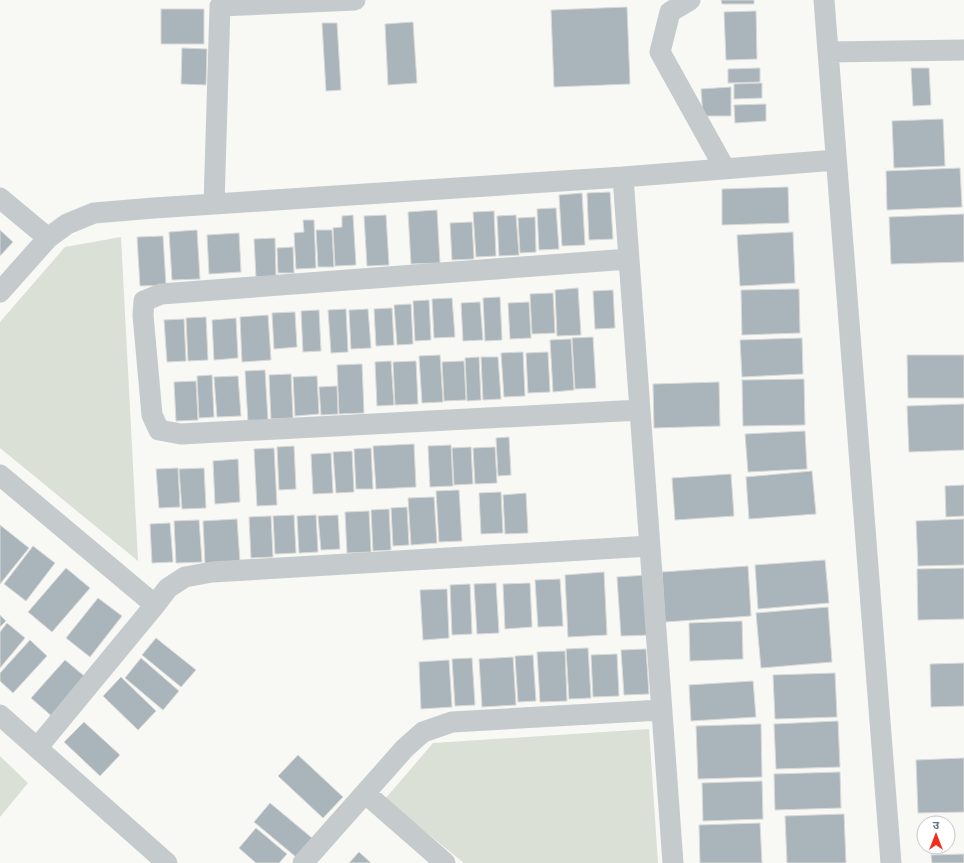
<svg xmlns="http://www.w3.org/2000/svg" width="964" height="863" viewBox="0 0 964 863" font-family="Rubik,'Noto Sans Devanagari',sans-serif">
	<rect width="100%" height="100%" fill="#f8f8f5"/>
	<path fill="#dae0d5" d="M 121,237 L 138,561 L 0,448 L 0,322 L 65,247 Z
		M 649,729 L 658,863 L 464,863 L 385,799 L 433,743 Z
		M 0,756 L 28,783 L 0,817 Z"/>
	<path fill="#a9b5ba" stroke="#dad9d7" d="M 721,0 L 754,0 L 754,4 L 722,4 Z
		M 627,7 L 630,84 L 554,87 L 551,10 Z
		M 161,9 L 204,9 L 204,44 L 161,44 Z
		M 756,11 L 757,59 L 726,60 L 724,12 Z
		M 413,22 L 417,83 L 388,85 L 385,24 Z
		M 322,23 L 337,23 L 341,90 L 326,91 Z
		M 182,48 L 207,49 L 206,85 L 181,84 Z
		M 760,68 L 760,82 L 728,83 L 728,69 Z
		M 911,68 L 929,68 L 931,105 L 913,106 Z
		M 762,83 L 762,98 L 734,99 L 734,84 Z
		M 731,87 L 731,116 L 703,116 L 701,89 Z
		M 766,104 L 766,121 L 735,123 L 734,105 Z
		M 943,119 L 945,166 L 894,168 L 892,121 Z
		M 960,168 L 962,207 L 887,210 L 886,171 Z
		M 788,187 L 789,223 L 722,225 L 722,189 Z
		M 610,192 L 613,239 L 589,240 L 587,193 Z
		M 582,193 L 585,245 L 562,246 L 559,195 Z
		M 556,208 L 559,249 L 539,250 L 537,209 Z
		M 437,210 L 440,263 L 411,264 L 408,212 Z
		M 494,211 L 496,256 L 476,257 L 473,212 Z
		M 964,214 L 964,262 L 891,264 L 889,217 Z
		M 353,215 L 356,265 L 335,266 L 333,228 L 342,227 L 342,216 Z
		M 386,215 L 389,265 L 367,266 L 364,216 Z
		M 516,215 L 519,255 L 499,256 L 497,216 Z
		M 535,217 L 536,252 L 520,253 L 518,218 Z
		M 303,220 L 314,220 L 316,268 L 296,269 L 294,233 L 304,232 Z
		M 472,222 L 474,259 L 452,260 L 450,223 Z
		M 0,230 L 13,242 L 0,256 Z
		M 197,230 L 200,279 L 172,280 L 169,232 Z
		M 316,230 L 332,230 L 334,267 L 318,267 Z
		M 793,232 L 795,283 L 740,286 L 737,235 Z
		M 239,233 L 241,272 L 209,274 L 207,235 Z
		M 163,236 L 166,285 L 140,286 L 137,237 Z
		M 275,238 L 276,276 L 256,277 L 254,239 Z
		M 293,247 L 294,273 L 278,273 L 277,248 Z
		M 578,288 L 581,335 L 557,336 L 555,290 Z
		M 799,289 L 800,333 L 742,335 L 741,290 Z
		M 613,290 L 615,328 L 595,329 L 593,291 Z
		M 553,293 L 555,333 L 532,334 L 530,294 Z
		M 500,297 L 502,340 L 485,341 L 483,298 Z
		M 452,298 L 455,337 L 434,338 L 432,299 Z
		M 429,300 L 431,340 L 415,341 L 413,301 Z
		M 480,302 L 483,340 L 463,341 L 461,303 Z
		M 529,302 L 531,338 L 510,339 L 508,303 Z
		M 411,304 L 413,344 L 397,345 L 394,305 Z
		M 392,308 L 394,345 L 376,346 L 374,309 Z
		M 346,309 L 348,352 L 331,353 L 328,310 Z
		M 368,309 L 371,348 L 351,349 L 349,310 Z
		M 319,310 L 321,351 L 303,352 L 301,311 Z
		M 295,312 L 297,347 L 274,349 L 272,313 Z
		M 268,315 L 271,360 L 242,362 L 240,317 Z
		M 206,317 L 208,360 L 188,361 L 186,318 Z
		M 236,318 L 238,358 L 214,360 L 212,320 Z
		M 184,319 L 186,361 L 167,362 L 164,320 Z
		M 593,337 L 596,388 L 575,389 L 572,338 Z
		M 802,338 L 803,374 L 742,377 L 740,340 Z
		M 571,339 L 574,390 L 553,392 L 550,340 Z
		M 523,352 L 525,396 L 504,397 L 501,353 Z
		M 548,352 L 550,392 L 528,393 L 526,353 Z
		M 440,355 L 443,402 L 422,403 L 419,356 Z
		M 907,355 L 964,355 L 964,398 L 908,398 Z
		M 479,357 L 481,400 L 467,401 L 465,358 Z
		M 481,357 L 498,357 L 501,399 L 483,400 Z
		M 391,361 L 394,405 L 377,406 L 375,362 Z
		M 416,361 L 418,404 L 395,405 L 393,362 Z
		M 464,361 L 466,400 L 444,401 L 442,362 Z
		M 362,364 L 364,413 L 339,414 L 337,365 Z
		M 265,370 L 268,420 L 248,422 L 245,371 Z
		M 291,374 L 293,418 L 271,419 L 269,375 Z
		M 212,375 L 214,417 L 199,418 L 197,376 Z
		M 238,376 L 241,416 L 217,417 L 214,377 Z
		M 317,376 L 319,414 L 295,416 L 293,377 Z
		M 804,379 L 805,425 L 743,426 L 742,380 Z
		M 196,381 L 198,420 L 176,421 L 174,382 Z
		M 719,382 L 720,426 L 654,428 L 653,384 Z
		M 337,386 L 338,414 L 321,415 L 319,387 Z
		M 964,404 L 964,450 L 909,452 L 907,406 Z
		M 805,431 L 807,469 L 748,472 L 745,434 Z
		M 509,437 L 511,475 L 498,476 L 496,438 Z
		M 414,444 L 416,487 L 376,489 L 373,446 Z
		M 451,445 L 453,486 L 430,487 L 428,446 Z
		M 294,446 L 296,489 L 279,490 L 277,447 Z
		M 471,447 L 473,484 L 454,485 L 452,448 Z
		M 495,447 L 497,483 L 475,484 L 473,448 Z
		M 274,448 L 277,505 L 257,506 L 254,449 Z
		M 371,448 L 373,489 L 356,489 L 354,449 Z
		M 352,451 L 354,492 L 336,493 L 333,452 Z
		M 331,453 L 333,493 L 313,494 L 311,454 Z
		M 238,459 L 240,502 L 215,504 L 213,461 Z
		M 178,468 L 180,507 L 159,508 L 156,469 Z
		M 204,468 L 206,508 L 182,509 L 179,469 Z
		M 812,471 L 816,514 L 749,519 L 746,477 Z
		M 731,474 L 734,516 L 675,520 L 672,478 Z
		M 964,485 L 964,516 L 946,517 L 945,486 Z
		M 459,490 L 462,541 L 439,542 L 436,491 Z
		M 501,492 L 503,533 L 481,534 L 479,493 Z
		M 526,493 L 528,533 L 505,534 L 503,495 Z
		M 434,497 L 437,543 L 411,545 L 408,498 Z
		M 407,507 L 409,545 L 393,546 L 391,508 Z
		M 389,509 L 391,550 L 373,551 L 371,510 Z
		M 369,511 L 371,552 L 347,553 L 345,512 Z
		M 294,515 L 296,553 L 275,554 L 273,516 Z
		M 316,515 L 318,552 L 299,553 L 297,516 Z
		M 338,515 L 340,549 L 321,550 L 318,516 Z
		M 271,516 L 273,557 L 251,558 L 249,517 Z
		M 237,519 L 240,562 L 205,564 L 203,521 Z
		M 964,519 L 964,565 L 918,566 L 916,521 Z
		M 199,520 L 202,562 L 176,563 L 174,521 Z
		M 170,523 L 173,562 L 152,563 L 150,524 Z
		M 0,525 L 29,548 L 0,584 Z
		M 33,546 L 55,563 L 26,601 L 4,584 Z
		M 825,560 L 829,603 L 758,609 L 755,565 Z
		M 748,566 L 751,616 L 665,622 L 662,572 Z
		M 66,568 L 90,588 L 52,632 L 28,612 Z
		M 964,568 L 964,619 L 918,620 L 917,569 Z
		M 604,572 L 607,635 L 568,637 L 565,575 Z
		M 647,575 L 650,635 L 621,636 L 617,577 Z
		M 560,579 L 563,626 L 538,627 L 535,580 Z
		M 496,583 L 499,633 L 477,634 L 474,584 Z
		M 530,583 L 532,627 L 505,629 L 503,584 Z
		M 470,584 L 472,634 L 452,635 L 450,585 Z
		M 447,589 L 449,638 L 423,640 L 420,590 Z
		M 98,598 L 122,616 L 90,657 L 66,638 Z
		M 828,607 L 832,662 L 761,668 L 756,613 Z
		M 0,615 L 6,621 L 0,627 Z
		M 742,621 L 743,659 L 690,661 L 689,623 Z
		M 7,623 L 25,638 L 0,668 L 0,632 Z
		M 156,638 L 196,670 L 181,687 L 142,655 Z
		M 30,640 L 47,656 L 13,693 L 0,681 L 0,673 Z
		M 588,648 L 591,698 L 569,699 L 566,649 Z
		M 646,649 L 649,694 L 624,695 L 621,650 Z
		M 565,651 L 567,701 L 540,702 L 537,652 Z
		M 617,654 L 619,696 L 593,697 L 591,655 Z
		M 533,655 L 536,701 L 518,702 L 515,656 Z
		M 513,657 L 516,705 L 482,707 L 479,659 Z
		M 141,658 L 179,691 L 163,710 L 125,678 Z
		M 472,658 L 475,705 L 455,706 L 452,659 Z
		M 65,660 L 89,680 L 55,719 L 31,698 Z
		M 449,660 L 452,707 L 421,709 L 419,662 Z
		M 964,663 L 964,706 L 931,707 L 930,664 Z
		M 835,673 L 837,717 L 775,719 L 773,675 Z
		M 121,677 L 156,711 L 138,730 L 103,696 Z
		M 753,681 L 756,717 L 691,721 L 689,685 Z
		M 838,721 L 840,767 L 776,769 L 774,724 Z
		M 84,722 L 120,755 L 100,776 L 64,742 Z
		M 761,724 L 762,777 L 698,779 L 696,726 Z
		M 298,755 L 343,797 L 323,818 L 278,776 Z
		M 964,758 L 964,812 L 918,813 L 916,760 Z
		M 840,772 L 841,808 L 775,810 L 774,774 Z
		M 762,781 L 763,819 L 703,821 L 702,783 Z
		M 270,803 L 312,838 L 296,857 L 254,822 Z
		M 844,814 L 846,863 L 787,863 L 785,816 Z
		M 760,823 L 762,863 L 700,863 L 699,825 Z
		M 256,828 L 287,854 L 279,863 L 256,863 L 239,848 Z
		M 359,852 L 371,863 L 349,863 Z
		M 964,854 L 964,863 L 932,863 L 931,855 Z"/>
	<g fill="none" stroke-linecap="round" stroke-linejoin="round">
		<path stroke="#c5cacd" stroke-width="21" d="M 690,0 L 670,12 L 660,52 L 725,169
			M 824,0 L 891,863
			M 828,52 L 964,50
			M 623,177 L 673,863
			M 0,198 L 48,238
			M 214,204 L 220,6 L 355,0
			M 629,259 L 161,294 L 144,301 L 143,315 L 152,415 L 159,430 L 181,434 L 640,410
			M 0,292 L 48,238 L 67,224 L 94,213 L 154,208 L 623,177 L 836,160
			M 0,475 L 155,605
			M 0,715 L 167,863
			M 37,748 L 155,605 L 168,588 L 185,577 L 212,572 L 650,546
			M 365,793 L 445,863
			M 303,863 L 405,748 L 423,732 L 452,722 L 661,710"/>
	</g>
	<g transform="translate(936 835)"><circle r="19" fill="#ffffff" stroke="#bfc9cd"/>
	<path d="M0-3L7 15L0 10L-7 15Z" fill="#f32c1a"/>
	<text y="-6" font-size="11" font-weight="bold" text-anchor="middle" fill="#607983">उ</text>
	</g>
</svg>
